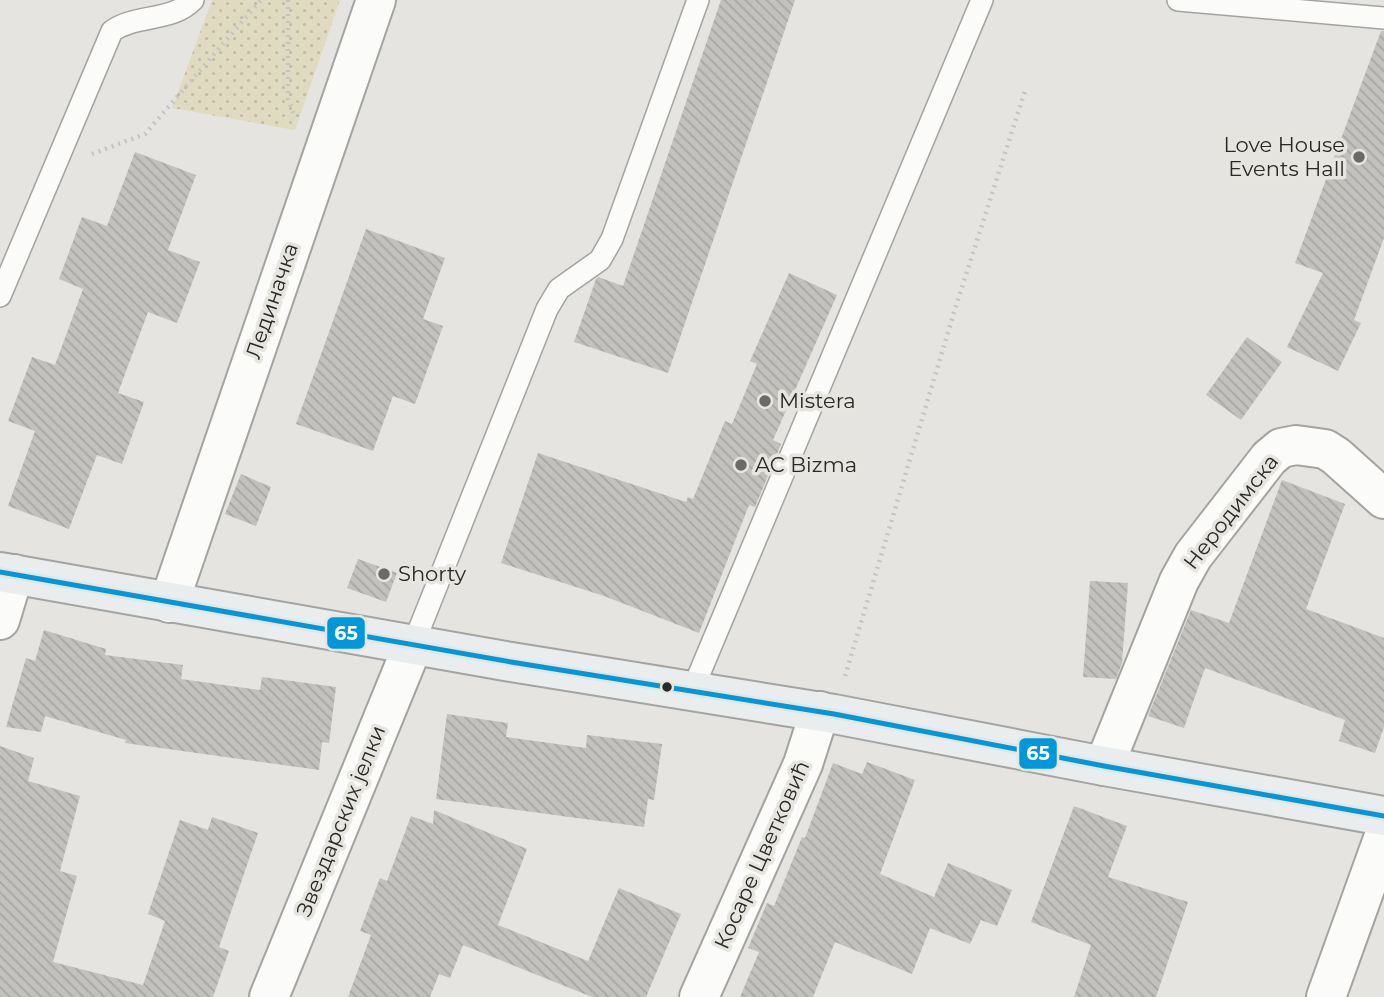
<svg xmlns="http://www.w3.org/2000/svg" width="1384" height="997" viewBox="0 0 1384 997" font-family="Montserrat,sans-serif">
	<defs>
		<pattern id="park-dots" width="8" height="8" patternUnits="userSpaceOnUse" patternTransform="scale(1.75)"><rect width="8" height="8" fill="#e0dbc0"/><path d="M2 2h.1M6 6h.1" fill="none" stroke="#c0bca5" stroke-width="1.8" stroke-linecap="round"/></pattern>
		<pattern id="building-back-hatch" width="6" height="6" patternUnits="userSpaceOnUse" patternTransform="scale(1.75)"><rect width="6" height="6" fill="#c2c1be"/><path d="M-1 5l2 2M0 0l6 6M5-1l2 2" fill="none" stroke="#a7a6a3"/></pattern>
	</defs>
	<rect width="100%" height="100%" fill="#e5e4e0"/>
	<path fill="url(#park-dots)" d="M 212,0 L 340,0 L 295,130 L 172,108 Z"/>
	<path fill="url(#building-back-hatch)" d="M 721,0 L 795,0 L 668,373 L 574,342 L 596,279 L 598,277 L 623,286 Z
		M 1381,31 L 1384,31 L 1384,238 L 1354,320 L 1361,323 L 1338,371 L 1287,347 L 1323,273 L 1295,263 Z
		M 135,152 L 196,175 L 168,250 L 200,262 L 177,323 L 148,312 L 118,393 L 144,402 L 122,464 L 97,455 L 69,529 L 8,506 L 35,431 L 8,421 L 32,357 L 55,365 L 83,289 L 59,279 L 82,217 L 107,226 Z
		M 366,229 L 445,258 L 423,319 L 443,326 L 415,404 L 393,396 L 373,451 L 296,424 Z
		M 789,273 L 837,295 L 773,440 L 781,444 L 755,507 L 749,505 L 699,633 L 604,596 L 501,563 L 538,453 L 686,502 L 688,497 L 693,499 L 725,421 L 732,424 L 757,364 L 750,361 Z
		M 1247,337 L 1282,362 L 1241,420 L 1206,395 Z
		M 241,474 L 271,487 L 256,526 L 225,514 Z
		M 1282,480 L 1345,504 L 1306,609 L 1384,638 L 1384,727 L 1375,753 L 1339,741 L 1345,720 L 1205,668 L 1184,728 L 1148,716 L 1191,610 L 1229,623 Z
		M 358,559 L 397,573 L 386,602 L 347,588 Z
		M 1090,581 L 1128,583 L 1122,663 L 1116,679 L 1083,677 Z
		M 44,630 L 106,649 L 105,655 L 183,665 L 181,679 L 260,690 L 262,677 L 336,687 L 329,743 L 322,742 L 319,770 L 125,743 L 126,740 L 45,716 L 41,732 L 6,727 L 26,658 L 35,661 Z
		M 447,714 L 508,723 L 506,737 L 586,748 L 587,735 L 662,744 L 654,800 L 648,799 L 644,827 L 436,799 Z
		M 0,746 L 34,758 L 28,781 L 80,796 L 60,871 L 77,876 L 53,962 L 143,985 L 165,921 L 148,914 L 180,820 L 208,830 L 212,817 L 258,833 L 219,947 L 229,951 L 213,997 L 0,997 Z
		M 867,762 L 915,780 L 880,874 L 934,897 L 948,863 L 1012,890 L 997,926 L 981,920 L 970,944 L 930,928 L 912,974 L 835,942 L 813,997 L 740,997 L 759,952 L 748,948 L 767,903 L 774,906 L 802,837 L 805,838 L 833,763 L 862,774 Z
		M 1074,806 L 1127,826 L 1108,877 L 1188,902 L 1156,997 L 1074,997 L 1091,945 L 1031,922 Z
		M 434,810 L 527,849 L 498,925 L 588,961 L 619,888 L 681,914 L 646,997 L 592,997 L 463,945 L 450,978 L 439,974 L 430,997 L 348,997 L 371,935 L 360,931 L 380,878 L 387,881 L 411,816 L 433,824 Z"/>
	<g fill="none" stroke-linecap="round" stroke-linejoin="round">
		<g stroke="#a4a3a0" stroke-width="24">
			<path id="lane" d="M 1178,0 L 1384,18
				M 0,296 L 112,31 C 136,14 172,22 193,0
				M 413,645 L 547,309 L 559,289 L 600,260 L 612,239 L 698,0
				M 692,691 L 982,0"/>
		</g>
		<g stroke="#a4a3a0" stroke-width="42">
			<path id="street" d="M 169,603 L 376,0
				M 0,620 L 14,574
				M 1104,766 L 1179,581 L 1193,556 L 1269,458 L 1281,448 L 1296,445 L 1325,449 L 1336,456 L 1384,499
				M 269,997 L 413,645
				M 699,997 L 803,764 L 820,711
				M 1326,997 L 1384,836"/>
		</g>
		<g stroke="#a4a3a0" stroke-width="42">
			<path id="secondary" d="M 0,572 L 511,662 L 834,714 L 1104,766 L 1384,816"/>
		</g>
		<path stroke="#c4c4c3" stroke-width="4.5" stroke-dasharray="2 5" stroke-linecap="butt" d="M 288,0 L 288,99 L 295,117
			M 92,154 L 145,134 L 261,0
			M 845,676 L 955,309 L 1025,91"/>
		<use href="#lane" stroke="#fbfbfa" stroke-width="21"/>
		<use href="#street" stroke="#fbfbfa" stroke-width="38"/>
		<use href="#secondary" stroke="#e9edee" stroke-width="38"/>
		<g stroke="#e6e5df" stroke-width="10">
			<path id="bus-1" d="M 0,572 L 511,662 L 834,714 L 1104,766 L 1384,816"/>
		</g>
		<use href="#bus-1" stroke="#0098da" stroke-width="5"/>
	</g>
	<g fill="#6b6a68" stroke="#e6e5df" stroke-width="2.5">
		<circle cx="1359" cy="157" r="7"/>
		<circle cx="765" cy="401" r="7"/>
		<circle cx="741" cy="465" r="7"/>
		<circle cx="384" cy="574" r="7"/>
	</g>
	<circle fill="#2a2927" stroke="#e6e5df" stroke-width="2.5" cx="667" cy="687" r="6"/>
	<g text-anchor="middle" stroke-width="7" stroke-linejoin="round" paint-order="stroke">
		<g font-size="21" fill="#2a2927" stroke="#e6e5df" text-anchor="start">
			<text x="1345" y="152" text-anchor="end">Love House<tspan x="1345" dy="24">Events Hall</tspan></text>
			<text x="779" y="408">Mistera</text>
			<text x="755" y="472">AC Bizma</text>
			<text x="398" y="581">Shorty</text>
		</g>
		<g font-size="21" fill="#2a2927" stroke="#e6e5df">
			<text transform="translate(272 301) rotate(-71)" y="7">Лединачка</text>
			<text transform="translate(1231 512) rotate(-52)" y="7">Неродимска</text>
			<text transform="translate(341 821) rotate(-68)" y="7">Звездарских јелки</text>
			<text transform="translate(762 855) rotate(-66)" y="7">Косаре Цветковић</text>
		</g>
	</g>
	<g stroke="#e6e5df" stroke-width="2.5">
		<rect x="326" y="616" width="40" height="34" rx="7" fill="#0098da"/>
		<rect x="1018" y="737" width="40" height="33" rx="7" fill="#0098da"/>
	</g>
	<g font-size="19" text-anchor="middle" font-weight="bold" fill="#fff">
		<text x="346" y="640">65</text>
		<text x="1038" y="760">65</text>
	</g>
</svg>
